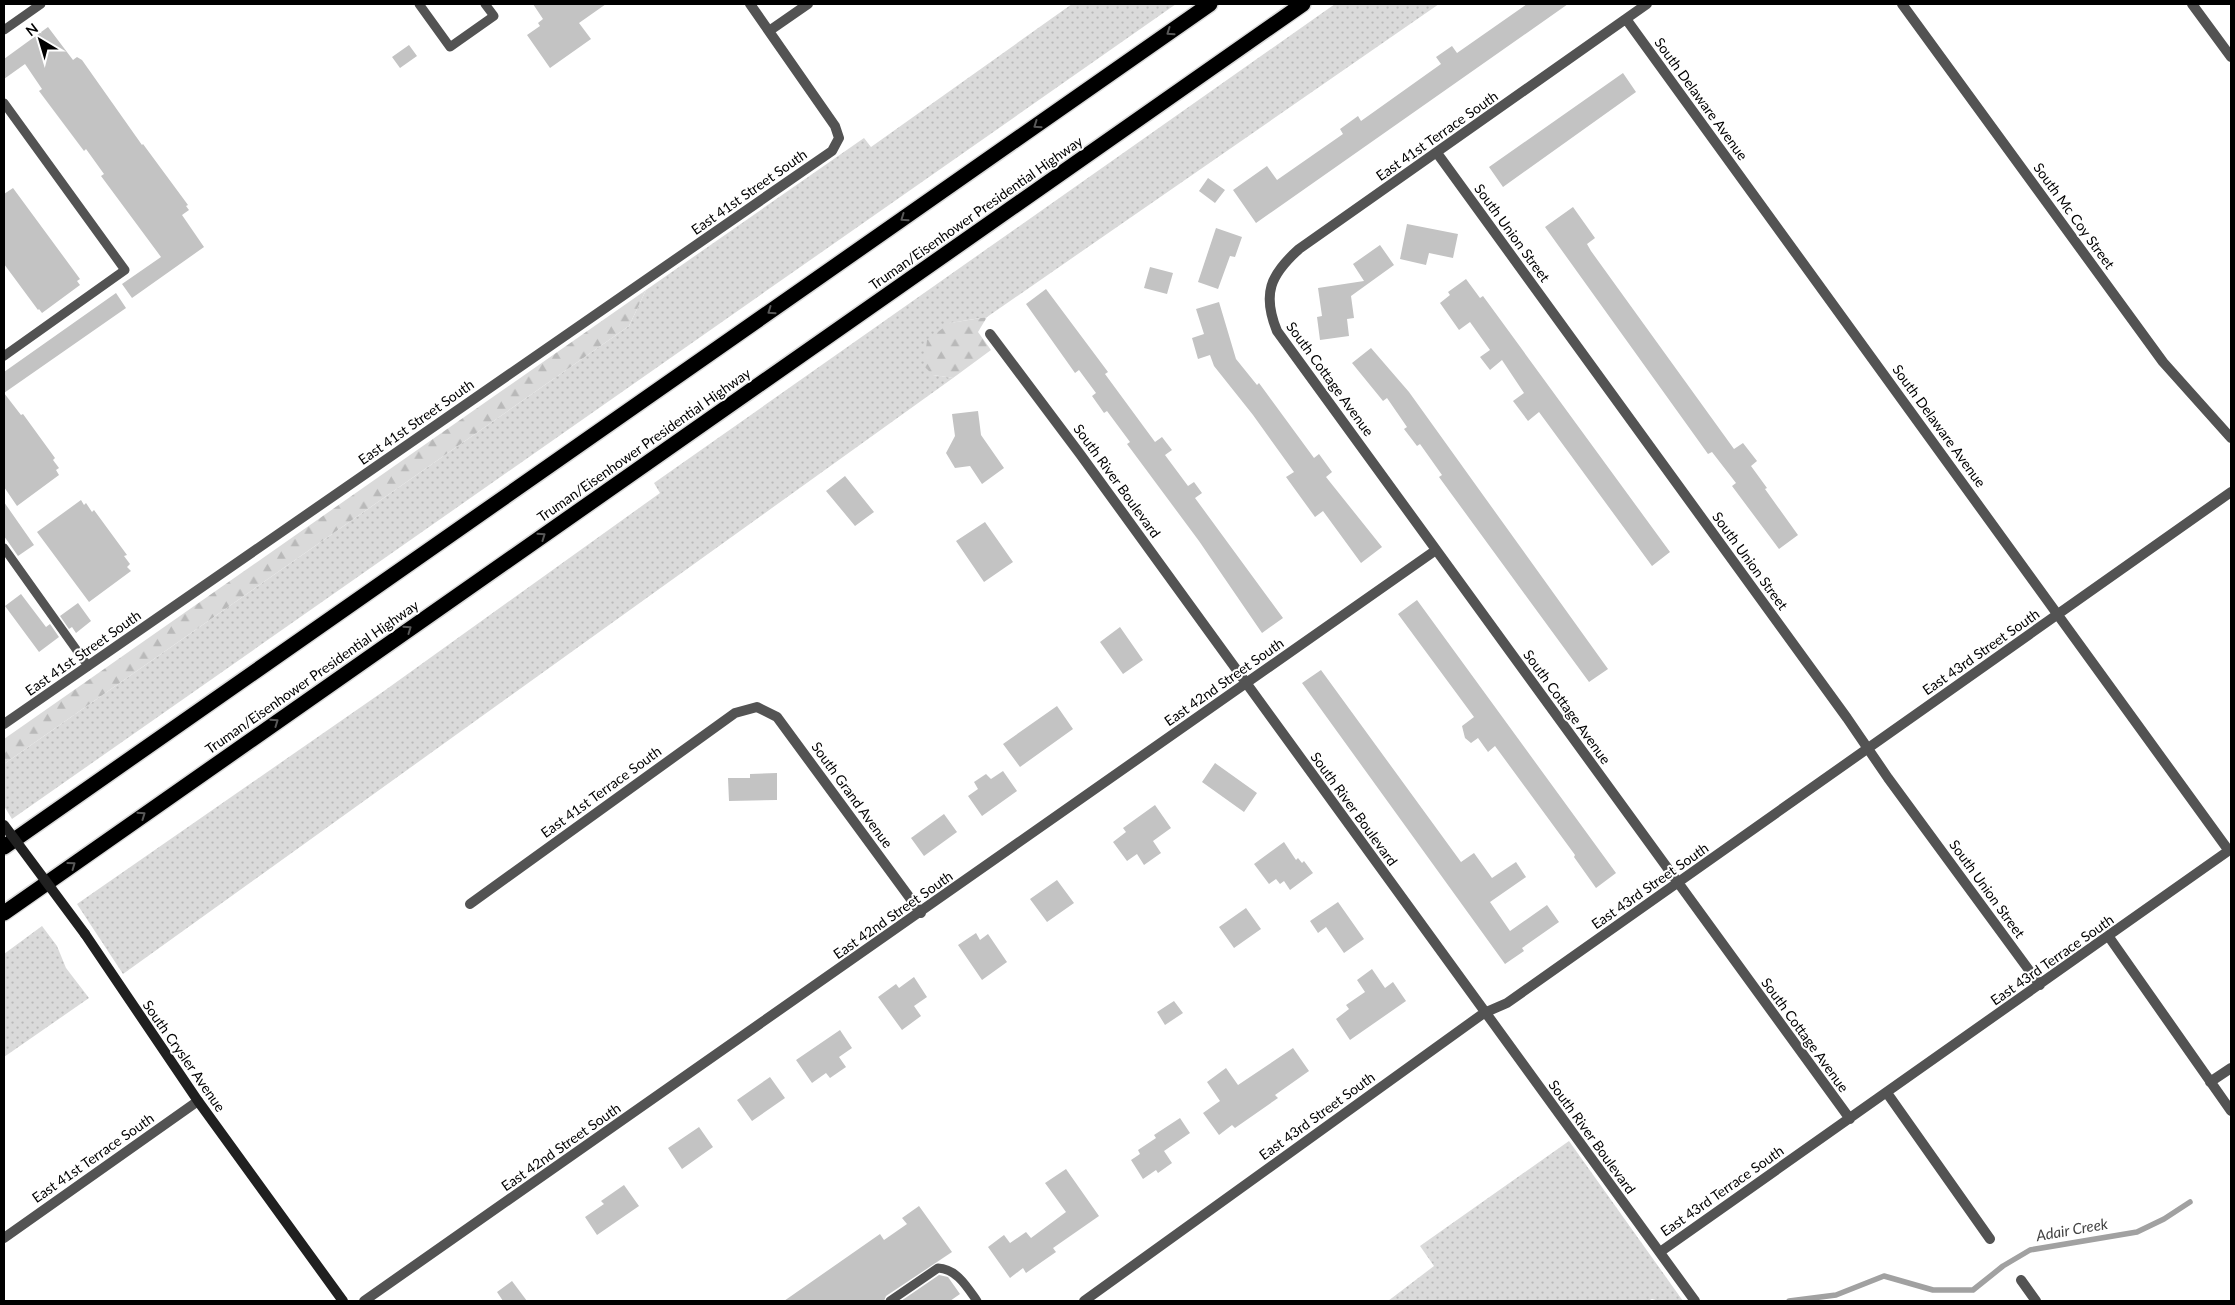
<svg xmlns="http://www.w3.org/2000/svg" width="2235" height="1305" viewBox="0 0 2235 1305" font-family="Lato,sans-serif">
	<defs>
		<pattern id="grass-dots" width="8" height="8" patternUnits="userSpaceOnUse" patternTransform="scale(1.25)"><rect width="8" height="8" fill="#dadada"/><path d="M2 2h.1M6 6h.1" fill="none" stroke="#b9b9b9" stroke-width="1.8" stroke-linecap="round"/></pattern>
		<pattern id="forest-firs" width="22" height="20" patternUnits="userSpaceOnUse" patternTransform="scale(1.25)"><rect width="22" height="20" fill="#dadada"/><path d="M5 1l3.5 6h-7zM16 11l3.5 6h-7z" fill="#b9b9b9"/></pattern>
	</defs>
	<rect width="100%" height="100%" fill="#fff"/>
	<path fill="url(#grass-dots)" d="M 1072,4 L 1176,4 L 12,819 L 4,806 L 4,764 L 629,326 L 646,290 L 864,138 L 871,147 Z
		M 1335,4 L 1439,4 L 987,317 L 950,323 L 933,375 L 953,378 L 123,974 L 77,904 L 384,691 L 660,493 L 654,483 Z
		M 42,926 L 57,946 L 66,968 L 89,998 L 4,1057 L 4,954 Z
		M 1569,1141 L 1683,1301 L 1659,1301 L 1652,1299 L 1648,1301 L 1388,1301 L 1434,1266 L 1420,1246 Z"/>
	<path fill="url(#forest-firs)" d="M 646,290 L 629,326 L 4,764 L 4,739 Z
		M 987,317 L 978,332 L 991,350 L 953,378 L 933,375 L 924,366 L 927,340 L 950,323 Z"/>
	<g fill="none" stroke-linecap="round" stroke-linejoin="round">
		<path stroke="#a1a1a1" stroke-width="5.5" d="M 1789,1301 L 1836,1295 L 1884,1276 L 1933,1290 L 1973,1290 L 2003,1266 L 2030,1250 L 2137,1232 L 2164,1219 L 2190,1202"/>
	</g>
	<path fill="#c3c3c3" d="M 533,4 L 606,4 L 579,23 L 591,39 L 550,68 L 527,35 L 540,26 L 538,23 L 543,19 Z
		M 1527,4 L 1568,4 L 1256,223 L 1233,190 L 1267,166 L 1277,180 L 1343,134 L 1340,129 L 1358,116 L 1361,121 L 1441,64 L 1436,57 L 1452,46 L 1457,53 Z
		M 48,27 L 73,60 L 77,57 L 82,60 L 142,145 L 143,144 L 188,205 L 186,206 L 189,210 L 182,215 L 204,247 L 132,298 L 122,284 L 161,257 L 101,176 L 104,174 L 86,149 L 84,151 L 39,91 L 42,89 L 25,64 L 4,79 L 4,59 Z
		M 409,45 L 417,56 L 400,68 L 392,57 Z
		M 1623,73 L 1636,92 L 1503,187 L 1489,167 Z
		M 1208,178 L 1225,190 L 1215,203 L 1199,191 Z
		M 13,188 L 80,279 L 77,281 L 80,285 L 42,313 L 39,309 L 38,310 L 4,264 L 4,194 Z
		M 1573,207 L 1595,238 L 1587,244 L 1591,251 L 1734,449 L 1743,443 L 1757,461 L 1751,466 L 1767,488 L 1765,489 L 1798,535 L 1779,549 L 1732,486 L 1736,483 L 1712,452 L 1708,454 L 1545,227 Z
		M 1407,224 L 1458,234 L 1453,258 L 1429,253 L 1426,265 L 1400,259 Z
		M 1216,228 L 1242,237 L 1235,257 L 1230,256 L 1218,289 L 1198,282 Z
		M 1380,245 L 1394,265 L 1351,296 L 1354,318 L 1347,319 L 1349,336 L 1320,340 L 1317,317 L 1322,316 L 1318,288 L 1364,281 L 1353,264 Z
		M 1150,267 L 1173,273 L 1167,294 L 1144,288 Z
		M 1466,279 L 1480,298 L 1483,296 L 1670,552 L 1652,566 L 1539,412 L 1528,421 L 1513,401 L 1524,393 L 1502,360 L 1490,370 L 1480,357 L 1490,350 L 1470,322 L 1459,330 L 1440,303 L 1450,295 L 1448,292 Z
		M 1046,289 L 1108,372 L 1105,374 L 1155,442 L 1162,437 L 1172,450 L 1165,455 L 1188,486 L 1194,482 L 1202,493 L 1195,498 L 1283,618 L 1262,633 L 1199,541 L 1127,444 L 1130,442 L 1107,411 L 1104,413 L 1092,396 L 1096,393 L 1079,370 L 1075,373 L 1026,304 Z
		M 116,293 L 126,308 L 4,393 L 21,415 L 23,414 L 55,458 L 53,460 L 59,468 L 56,470 L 59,475 L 17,506 L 4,487 L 4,372 Z
		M 1219,302 L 1236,359 L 1257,385 L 1259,383 L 1314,458 L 1319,454 L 1332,472 L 1326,477 L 1382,547 L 1361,563 L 1323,511 L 1315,517 L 1286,477 L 1294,472 L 1253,415 L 1214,366 L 1210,355 L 1198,359 L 1192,338 L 1204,334 L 1196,309 Z
		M 1371,348 L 1409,392 L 1608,669 L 1589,682 L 1439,477 L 1442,475 L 1420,444 L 1417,446 L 1404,429 L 1407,427 L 1387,398 L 1383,401 L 1352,363 Z
		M 978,411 L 981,435 L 1004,468 L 982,484 L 970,466 L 955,468 L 946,453 L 955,436 L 952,414 Z
		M 845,476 L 874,512 L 855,526 L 826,491 Z
		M 81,500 L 84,505 L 86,503 L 92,512 L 94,510 L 127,555 L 124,556 L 130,564 L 127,567 L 131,571 L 89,602 L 37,532 Z
		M 4,502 L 34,545 L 18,556 L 4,536 Z
		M 985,522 L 1013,562 L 984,582 L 956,541 Z
		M 21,594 L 46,627 L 50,624 L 59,637 L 39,652 L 5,606 Z
		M 1417,600 L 1616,873 L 1596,888 L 1574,857 L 1575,855 L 1495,746 L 1488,752 L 1478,738 L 1471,743 L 1465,738 L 1462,726 L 1474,717 L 1398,614 Z
		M 78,603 L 91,621 L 76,633 L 72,627 L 69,629 L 60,616 Z
		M 1120,627 L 1143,660 L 1123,674 L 1100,642 Z
		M 1321,670 L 1461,862 L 1474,853 L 1492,878 L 1516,862 L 1526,877 L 1490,902 L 1510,931 L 1547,905 L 1559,922 L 1522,948 L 1524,951 L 1505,964 L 1302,683 Z
		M 1057,706 L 1073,729 L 1020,767 L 1003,744 Z
		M 1215,763 L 1257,793 L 1244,812 L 1202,782 Z
		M 1003,771 L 1017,791 L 982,816 L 968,796 L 978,789 L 974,782 L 986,774 L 991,779 Z
		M 777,773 L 777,800 L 729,801 L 728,778 L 750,778 L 750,774 Z
		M 1155,805 L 1171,828 L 1153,841 L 1161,853 L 1144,865 L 1137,854 L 1127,861 L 1113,842 L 1126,832 L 1123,828 Z
		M 944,814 L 957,832 L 924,856 L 911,838 Z
		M 1284,842 L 1296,860 L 1298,858 L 1302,863 L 1304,861 L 1313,873 L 1290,890 L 1284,881 L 1280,884 L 1276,879 L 1269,884 L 1254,864 Z
		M 1057,880 L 1074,903 L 1047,922 L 1030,899 Z
		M 1338,902 L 1364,939 L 1344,953 L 1326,927 L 1318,933 L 1310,921 Z
		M 1246,908 L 1261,929 L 1234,948 L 1219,927 Z
		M 976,933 L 980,940 L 988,934 L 1007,962 L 982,980 L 958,945 Z
		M 1372,969 L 1385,988 L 1393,982 L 1406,1001 L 1350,1040 L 1336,1019 L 1349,1009 L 1346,1005 L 1365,992 L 1357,980 Z
		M 914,977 L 927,997 L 914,1006 L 921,1016 L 902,1030 L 878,997 L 896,984 L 899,988 Z
		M 1174,1001 L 1183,1013 L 1165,1025 L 1157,1012 Z
		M 840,1030 L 852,1048 L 839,1057 L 846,1067 L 830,1078 L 826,1073 L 812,1083 L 796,1060 Z
		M 1293,1048 L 1309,1071 L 1275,1095 L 1278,1098 L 1235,1128 L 1232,1125 L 1219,1135 L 1203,1113 L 1220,1101 L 1207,1082 L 1226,1068 L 1238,1085 Z
		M 770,1077 L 785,1098 L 752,1121 L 737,1100 Z
		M 1180,1118 L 1190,1133 L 1164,1151 L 1172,1163 L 1158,1173 L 1156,1170 L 1143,1179 L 1131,1160 L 1140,1154 L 1138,1150 L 1156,1138 L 1154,1135 Z
		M 699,1127 L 713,1147 L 682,1169 L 668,1148 Z
		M 1066,1169 L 1099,1216 L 1053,1248 L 1056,1252 L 1043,1261 L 1026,1273 L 1023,1268 L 1010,1278 L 988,1247 L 1004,1235 L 1010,1243 L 1026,1232 L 1031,1238 L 1066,1212 L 1045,1183 Z
		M 624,1185 L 639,1206 L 597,1235 L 585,1217 L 604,1204 L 601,1201 Z
		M 919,1206 L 952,1252 L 886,1296 L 884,1301 L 784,1301 L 880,1234 L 884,1240 L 907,1224 L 902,1218 Z
		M 939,1275 L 948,1277 L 960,1294 L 950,1301 L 901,1301 Z
		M 512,1281 L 527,1301 L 503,1301 L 497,1292 Z"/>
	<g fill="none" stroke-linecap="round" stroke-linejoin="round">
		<g stroke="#dbdbdb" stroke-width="18">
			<path id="highway" d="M 4,847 L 1210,4
				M 4,913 L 1303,4"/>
		</g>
		<path stroke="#535353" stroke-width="9" d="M 419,4 L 450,47 L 494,16 L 485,4
			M 4,30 L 41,4
			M 4,103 L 125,270 L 4,356
			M 4,548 L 88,666
			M 890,1301 L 938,1268 C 957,1269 967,1287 977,1301"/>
		<path stroke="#535353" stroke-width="10" d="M 1647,4 L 1299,249 C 1270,275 1262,294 1277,331 L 1850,1119
			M 1902,4 L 2163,362 L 2231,438
			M 2192,4 L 2231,57
			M 1626,19 L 2229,851
			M 769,31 L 808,4
			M 1437,153 L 1847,718 L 1888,778 L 2040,985
			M 990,334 L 1080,454 L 1695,1301
			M 4,724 L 832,151 L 839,138 L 835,126 L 750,4
			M 470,904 L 735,713 L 757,707 L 777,717 L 921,913
			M 2109,937 L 2231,1111
			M 2210,1082 L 2231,1068
			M 1887,1093 L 1990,1239
			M 4,1238 L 198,1101
			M 1660,1252 L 2231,849
			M 2021,1280 L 2036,1301
			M 364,1301 L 1436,550
			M 1084,1301 L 1484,1013 L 1507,1003 L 2231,492"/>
		<path stroke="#202020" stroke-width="10" d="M 85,934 L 198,1101 L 343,1301"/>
		<use href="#highway" stroke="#000" stroke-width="15"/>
		<path stroke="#202020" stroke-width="10" d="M 4,825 L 85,934"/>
	</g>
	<defs><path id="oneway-chevron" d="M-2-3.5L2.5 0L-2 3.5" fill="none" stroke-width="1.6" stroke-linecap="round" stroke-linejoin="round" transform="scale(1.25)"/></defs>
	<g stroke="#595959">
		<use href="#oneway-chevron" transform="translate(1170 32) rotate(145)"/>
		<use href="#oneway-chevron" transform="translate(1037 125) rotate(145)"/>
		<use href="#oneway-chevron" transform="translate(904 218) rotate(145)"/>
		<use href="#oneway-chevron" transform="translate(771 311) rotate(145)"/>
		<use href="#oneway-chevron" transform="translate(542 536) rotate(-35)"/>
		<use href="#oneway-chevron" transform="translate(408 629) rotate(-35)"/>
		<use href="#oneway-chevron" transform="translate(275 722) rotate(-35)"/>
		<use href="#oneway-chevron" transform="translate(142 815) rotate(-35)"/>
		<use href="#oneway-chevron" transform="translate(72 865) rotate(-36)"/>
	</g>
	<g text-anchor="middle" stroke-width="4" stroke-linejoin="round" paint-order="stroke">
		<g font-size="14" fill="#000" stroke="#fff">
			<text transform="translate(1701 99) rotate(54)" y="5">South Delaware Avenue</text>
			<text transform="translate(1437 136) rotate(-35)" y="5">East 41st Terrace South</text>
			<text transform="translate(749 192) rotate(-35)" y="5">East 41st Street South</text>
			<text transform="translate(976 213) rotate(-35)" y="5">Truman/Eisenhower Presidential Highway</text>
			<text transform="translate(2074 216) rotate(54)" y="5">South Mc Coy Street</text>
			<text transform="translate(1512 233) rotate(54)" y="5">South Union Street</text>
			<text transform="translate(1330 379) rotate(54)" y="5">South Cottage Avenue</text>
			<text transform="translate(416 422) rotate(-35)" y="5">East 41st Street South</text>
			<text transform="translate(1939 426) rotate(54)" y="5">South Delaware Avenue</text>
			<text transform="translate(644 445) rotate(-35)" y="5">Truman/Eisenhower Presidential Highway</text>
			<text transform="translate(1117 481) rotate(54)" y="5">South River Boulevard</text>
			<text transform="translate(1750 561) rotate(54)" y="5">South Union Street</text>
			<text transform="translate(1981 652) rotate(-35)" y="5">East 43rd Street South</text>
			<text transform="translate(83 653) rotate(-35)" y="5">East 41st Street South</text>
			<text transform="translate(312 677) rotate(-35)" y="5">Truman/Eisenhower Presidential Highway</text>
			<text transform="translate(1224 682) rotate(-35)" y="5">East 42nd Street South</text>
			<text transform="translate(1567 707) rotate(54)" y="5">South Cottage Avenue</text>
			<text transform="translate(601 792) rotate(-36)" y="5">East 41st Terrace South</text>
			<text transform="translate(852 795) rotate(54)" y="5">South Grand Avenue</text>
			<text transform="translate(1354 809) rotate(54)" y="5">South River Boulevard</text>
			<text transform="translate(1650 886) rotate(-35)" y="5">East 43rd Street South</text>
			<text transform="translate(1987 889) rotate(54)" y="5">South Union Street</text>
			<text transform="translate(893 915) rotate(-35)" y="5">East 42nd Street South</text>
			<text transform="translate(2052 960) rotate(-35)" y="5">East 43rd Terrace South</text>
			<text transform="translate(1805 1035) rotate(54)" y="5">South Cottage Avenue</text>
			<text transform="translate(184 1056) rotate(55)" y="5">South Crysler Avenue</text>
			<text transform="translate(1317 1116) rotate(-36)" y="5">East 43rd Street South</text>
			<text transform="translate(1592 1137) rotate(54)" y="5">South River Boulevard</text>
			<text transform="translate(561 1147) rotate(-35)" y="5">East 42nd Street South</text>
			<text transform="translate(93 1158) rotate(-35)" y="5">East 41st Terrace South</text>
			<text transform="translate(1722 1191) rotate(-35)" y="5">East 43rd Terrace South</text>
		</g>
		<g font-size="15" font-style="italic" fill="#424242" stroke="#fff">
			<text transform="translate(2072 1230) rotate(-10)" y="5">Adair Creek</text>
		</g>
	</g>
	<rect width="2235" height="1305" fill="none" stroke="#000000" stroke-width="10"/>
	<g transform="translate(40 40) rotate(322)" stroke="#ffffff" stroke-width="4" paint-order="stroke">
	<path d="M0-4L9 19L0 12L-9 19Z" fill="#000000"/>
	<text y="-8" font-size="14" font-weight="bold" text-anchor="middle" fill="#000000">N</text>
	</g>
</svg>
